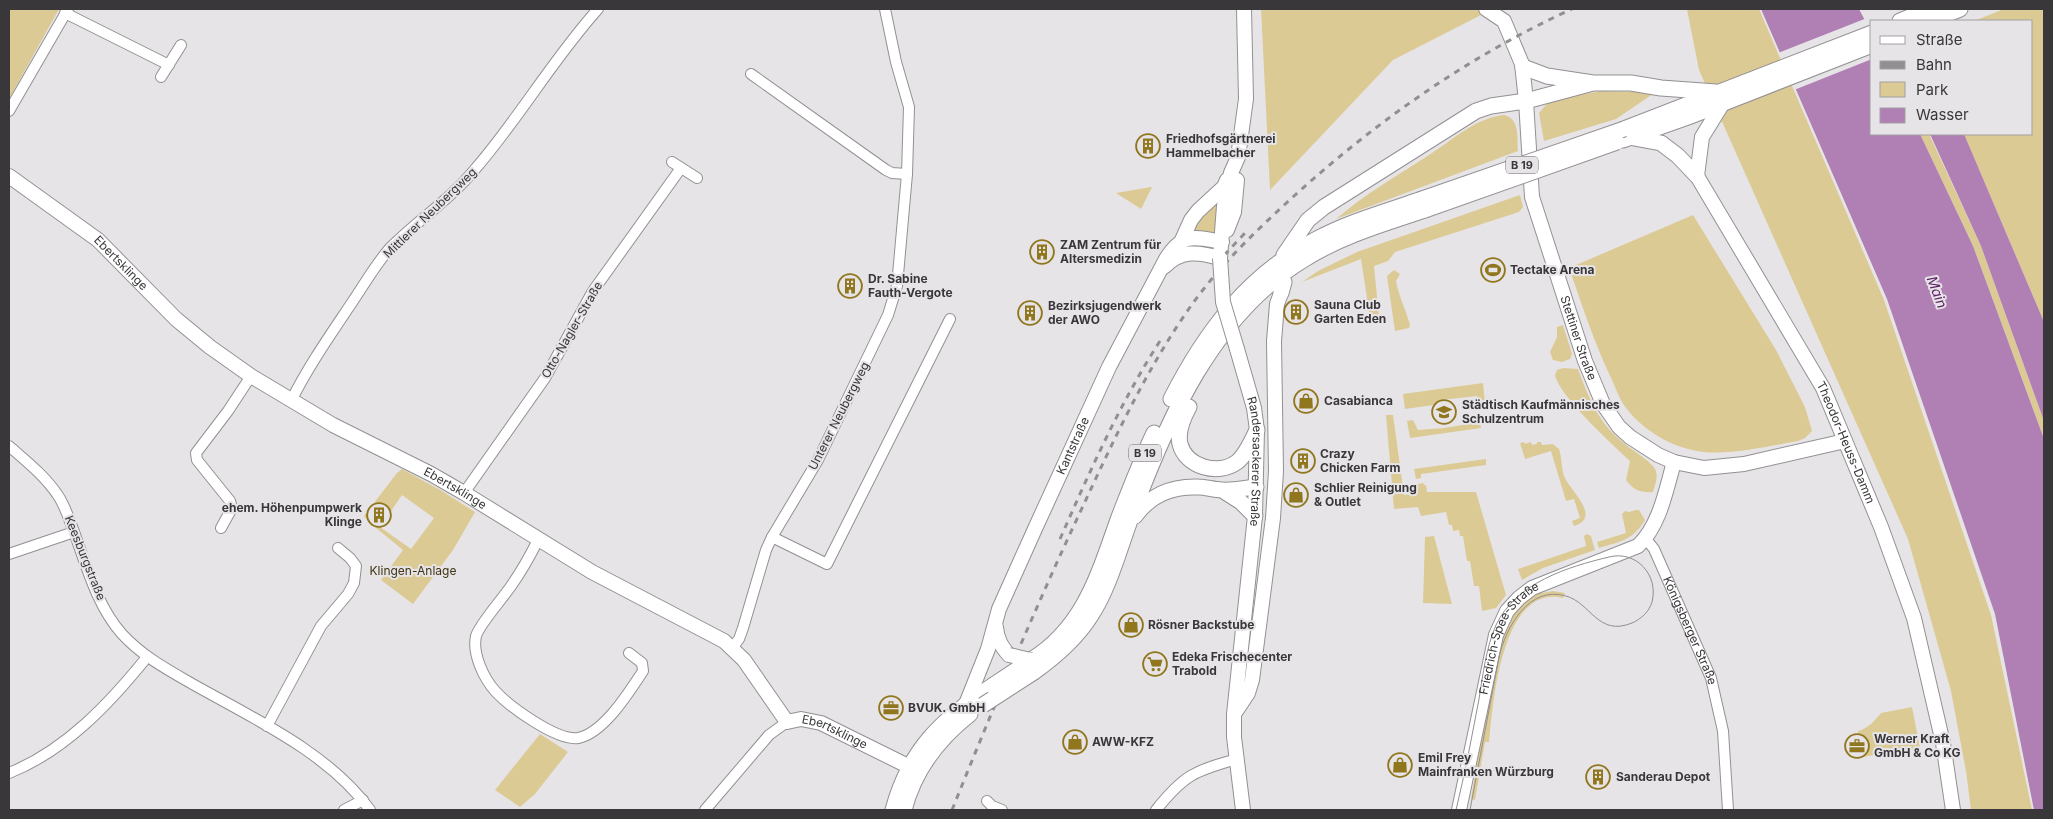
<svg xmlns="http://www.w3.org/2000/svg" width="2053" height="819" viewBox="0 0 2053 819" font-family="Inter,sans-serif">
	<rect width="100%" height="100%" fill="#e7e4e7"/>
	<path fill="#dcca94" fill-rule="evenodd" d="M 9,9 L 59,9 L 9,99 Z
		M 1261,9 L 1475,9 L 1483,14 L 1393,60 L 1270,190 Z
		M 1687,9 L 1759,9 L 1884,300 L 1991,615 L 2032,810 L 1971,810 L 1966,771 L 1951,691 L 1908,539 L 1699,70 Z
		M 2004,9 L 2044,9 L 2044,322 L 1964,134 L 2032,134 L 2032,21 L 1974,21 Z
		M 1601,91 L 1641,92 L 1653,94 L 1616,119 L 1544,141 L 1539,113 L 1550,100 Z
		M 1504,115 C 1520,119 1517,137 1518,151 L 1336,219 C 1365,194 1398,175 1429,155 C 1451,141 1477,117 1504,115 Z
		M 1920,134 L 1929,134 L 1981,246 L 2044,421 L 2044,439 L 1973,246 Z
		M 1152,187 L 1141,209 L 1116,193 L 1151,187 Z
		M 1520,195 L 1523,207 L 1519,212 L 1395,252 L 1388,261 L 1374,266 L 1379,317 L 1370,318 L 1361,259 L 1302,282 L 1318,271 L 1357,252 Z
		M 1218,200 L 1217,235 L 1191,235 L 1192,224 Z
		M 1693,215 L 1776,350 L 1805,407 L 1812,431 L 1805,438 L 1798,441 C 1769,446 1733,455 1704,452 C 1673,449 1639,429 1622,402 C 1618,395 1615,386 1611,378 C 1594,342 1582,305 1569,268 Z
		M 1394,270 L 1400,274 L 1396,281 C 1399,297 1406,310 1410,325 L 1409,328 L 1395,331 L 1387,276 Z
		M 1563,325 L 1572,354 L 1570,359 L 1562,362 L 1553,360 L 1550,352 L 1557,337 L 1557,327 Z
		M 1563,368 L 1578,369 C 1588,396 1597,420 1619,439 C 1628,448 1650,460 1655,469 C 1659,477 1655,484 1653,492 C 1641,493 1633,490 1626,480 L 1630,461 C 1612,444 1559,396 1555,375 L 1557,370 Z
		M 1483,383 L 1485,403 L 1480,403 L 1477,396 L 1441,400 L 1441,404 L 1405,409 L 1403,394 Z
		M 1386,415 L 1393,415 L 1404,495 L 1414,494 L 1413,485 L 1423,483 L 1424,485 L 1426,485 L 1427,492 L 1476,492 L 1506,595 L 1496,608 L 1482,611 L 1479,586 L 1474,586 L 1470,561 L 1467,561 L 1463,536 L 1460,536 L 1459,530 L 1453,531 L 1452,525 L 1449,525 L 1446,512 L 1421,516 L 1418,507 L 1394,509 Z
		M 1413,420 L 1418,430 L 1444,428 L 1480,422 L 1481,428 L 1410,438 L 1407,421 Z
		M 1524,442 L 1525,444 L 1531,442 L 1532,445 L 1537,444 L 1537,442 L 1541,442 L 1542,445 L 1553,444 L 1559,449 C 1562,458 1561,467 1564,476 C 1569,490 1603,517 1574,526 L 1572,521 L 1580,518 L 1574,499 L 1566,501 L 1551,451 L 1525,459 L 1520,443 Z
		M 1486,459 L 1486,465 L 1421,474 L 1421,478 L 1416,479 L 1414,469 Z
		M 402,469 L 442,491 L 475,512 L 453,550 L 413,604 L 381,580 L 403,550 L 370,523 L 364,516 L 397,473 ZM 402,495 L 434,518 L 411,549 L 380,527 Z
		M 1636,510 L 1639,510 L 1645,520 C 1632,541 1621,541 1599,548 L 1597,542 L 1626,533 L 1622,514 L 1625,511 L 1629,512 Z
		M 1587,534 L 1591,536 L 1595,550 L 1543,568 L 1522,580 L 1518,569 L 1586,546 L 1584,536 Z
		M 1434,536 L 1452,604 L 1423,603 L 1425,537 Z
		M 1541,591 L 1542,593 L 1553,591 L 1565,593 L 1563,598 C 1501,584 1493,704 1489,742 L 1485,742 L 1475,800 L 1471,799 L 1489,691 L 1500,640 L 1515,613 L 1527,601 Z
		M 1912,707 L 1920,748 L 1862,757 L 1858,731 C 1869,728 1874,721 1881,713 Z
		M 540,734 L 568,752 L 535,794 L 520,807 L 495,790 Z"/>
	<path fill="#b07fb4" d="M 1761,9 L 1859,9 L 1872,34 L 1872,134 L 1920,134 L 1973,246 L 2044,439 L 2044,810 L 2034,810 L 1995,614 L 1887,299 Z
		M 1930,134 L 1964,134 L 2044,322 L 2044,421 L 1981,246 Z"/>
	<path fill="#e7e4e7" d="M 1890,9 L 1905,9 L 1911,21 L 1874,21 L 1871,16 Z
		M 1867,18 L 1872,28 L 1872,59 L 1794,90 L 1778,53 Z"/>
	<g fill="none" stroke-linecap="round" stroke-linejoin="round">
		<g stroke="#939093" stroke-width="12">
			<g id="street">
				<path d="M 65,13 L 169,65"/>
				<path d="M 751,74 L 886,170 L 892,173 L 907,174"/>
				<path d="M 161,77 L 181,45"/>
				<path d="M 9,111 L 68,9"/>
				<path d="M 672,162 L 697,178"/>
				<path d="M 291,401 C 309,365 331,334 353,301 C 365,283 376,264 390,248 C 418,220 451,199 476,168 C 520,117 553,59 598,9"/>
				<path d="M 9,446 C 26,461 44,475 57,494 C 65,505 69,519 74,532 C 87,567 97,606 122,634 C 143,657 170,671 196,686 C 255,719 330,754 370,810"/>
				<path d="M 464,493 L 545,378 L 593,291 L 681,168"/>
				<path d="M 221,528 L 232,508 L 230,501 L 197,460 L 196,453 L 228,411 L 251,376"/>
				<path d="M 772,537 L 827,564 L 950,319"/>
				<path id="s1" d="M 1646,539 L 1654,549 L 1711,678 L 1723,731 L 1728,810"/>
				<path d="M 538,540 C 530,556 521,572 511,586 C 503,598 479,625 476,636 C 472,654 484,679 496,692 C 510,707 557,741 578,738 C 604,733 629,692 643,671 L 642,663 L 629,653"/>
				<path d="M 9,554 L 74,532"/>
				<path d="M 733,647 L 739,639 L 743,628 L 766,550 L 772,537 L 818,460 L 888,315 L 897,286 L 907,174 L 909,107 L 896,62 L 885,9"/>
				<path d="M 267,726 L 321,626 L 348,594 L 354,583 L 356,566 L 350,558 L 338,548"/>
				<path d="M 9,773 C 65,751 110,703 147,657"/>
				<path d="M 987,801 L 992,806 L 1002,810"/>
				<path d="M 344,810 L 363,800"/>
				<path d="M 705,810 L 769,735 L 787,722"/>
				<path d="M 1156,810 C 1184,775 1194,771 1237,759"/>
			</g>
		</g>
		<g stroke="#939093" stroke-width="16">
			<g id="secondary">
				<path id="s2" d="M 1486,9 L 1504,21 L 1522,64 L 1526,101 L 1532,197 L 1585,361 L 1603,404 L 1619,427 L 1630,437 L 1658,455 L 1674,462 L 1704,468 L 1744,464 L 1845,441"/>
				<path id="s3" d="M 1723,103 L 1702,137 L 1697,176 L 1823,388 L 1881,527 L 1914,618 L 1943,743 L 1953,810"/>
				<path id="s4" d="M 9,176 L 98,240 L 176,319 L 210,347 L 251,376 L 333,425 L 431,474 L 464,493 L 592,572 L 724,641 L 744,660 L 787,722 L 801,719 L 821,723 L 918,771"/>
				<path d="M 1227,230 L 1234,212 L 1237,180"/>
				<path d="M 1182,240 L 1191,220 L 1198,211 L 1224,187 L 1227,180"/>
				<path d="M 1164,267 C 1181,249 1199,252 1220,258 L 1224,206 L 1231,173 L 1238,157 L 1246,99 L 1244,9"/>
				<path id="s5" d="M 1237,349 L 1254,408 L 1257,430 L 1255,516 L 1234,714 L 1234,737 L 1243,810"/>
				<path d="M 996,627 C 997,639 1001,646 1009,655"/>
				<path id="s6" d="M 966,704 L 988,649 L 999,609 L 1034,531 L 1109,367 L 1166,259 C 1183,232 1194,237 1222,242"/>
				<path d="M 1236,711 L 1248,693 L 1252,680 L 1273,518 L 1276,471 L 1274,341 L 1277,304 L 1281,293"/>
				<path id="s7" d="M 1459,810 L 1496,635 L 1507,611 L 1519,598 L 1532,588 L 1638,546 C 1660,525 1666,490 1674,462"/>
			</g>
		</g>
		<g stroke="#939093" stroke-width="17">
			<path id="primary" d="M 1900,21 L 1930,9
				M 1930,21 L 1960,9
				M 1523,67 L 1547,76 L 1593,83 L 1631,83 L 1661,88 L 1716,92
				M 1624,129 L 1872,33
				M 1634,138 L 1661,143 L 1678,156 L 1697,176
				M 1623,140 L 1688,117 L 1872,45
				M 1284,255 L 1308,220 L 1324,207 L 1476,111 L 1491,106 L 1526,101 L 1593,83
				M 1281,293 L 1284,282
				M 1171,399 C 1205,332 1248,275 1315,240 C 1348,222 1385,212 1419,200
				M 1189,407 C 1183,418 1177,431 1180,444 C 1186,467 1218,476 1237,462 C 1246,455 1252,440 1257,430
				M 1222,490 L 1241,502 L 1255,516
				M 1135,516 C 1151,494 1172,486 1199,487 C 1206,487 1214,490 1222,490 C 1233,491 1245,488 1256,487
				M 1031,660 C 1085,627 1099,572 1119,517 C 1130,489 1141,460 1154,433
				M 1034,672 C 1055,657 1076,639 1090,617 C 1110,587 1119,549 1132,515 C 1167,420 1213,315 1303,260 C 1341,236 1383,224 1425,210
				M 893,810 C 909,750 942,719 992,686
				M 904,810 C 914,771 938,739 970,714"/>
		</g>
		<use href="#street" stroke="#fff" stroke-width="10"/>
		<use href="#secondary" stroke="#fff" stroke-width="14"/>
		<use href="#primary" stroke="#fff" stroke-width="15"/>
		<path stroke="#928f92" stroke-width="1" d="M 1456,810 C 1465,773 1472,736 1479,699 C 1483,674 1486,648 1496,625 C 1516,583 1567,567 1609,557 C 1636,550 1659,575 1652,602 C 1649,612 1641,619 1632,623 C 1598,637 1591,603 1566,596 C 1529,585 1506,627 1499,657 L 1470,810"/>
		<path stroke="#928f92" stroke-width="3" stroke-dasharray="6 6" stroke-linecap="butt" d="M 1216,264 L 1245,233
			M 1060,539 C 1090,471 1120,403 1160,341
			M 952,810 C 993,708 1036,606 1083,506 C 1115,437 1148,366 1193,303 C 1222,263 1258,229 1294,196 C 1377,121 1469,56 1572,9"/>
		<g stroke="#939093" stroke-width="16" stroke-linecap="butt">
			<path id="secondary-bridge" d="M 1220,258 L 1223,302 L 1237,349
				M 1009,655 L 1031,660"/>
		</g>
		<g stroke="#939093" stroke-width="17" stroke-linecap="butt">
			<path id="primary-bridge" d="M 1419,200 L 1624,129
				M 1425,210 L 1617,142
				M 992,686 L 1031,660
				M 983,705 L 1034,672"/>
		</g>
		<use href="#secondary-bridge" stroke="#fff" stroke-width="14"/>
		<use href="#primary-bridge" stroke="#fff" stroke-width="15"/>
	</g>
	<defs>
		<g id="building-ring" transform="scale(1.25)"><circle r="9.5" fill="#e7e4e7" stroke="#90761c" stroke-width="1.5"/><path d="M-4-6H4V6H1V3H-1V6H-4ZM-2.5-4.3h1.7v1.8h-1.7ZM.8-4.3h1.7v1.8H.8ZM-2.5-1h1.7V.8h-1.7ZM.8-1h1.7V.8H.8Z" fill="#90761c"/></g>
		<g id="stadium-ring" transform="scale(1.25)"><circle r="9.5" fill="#e7e4e7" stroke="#90761c" stroke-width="1.5"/><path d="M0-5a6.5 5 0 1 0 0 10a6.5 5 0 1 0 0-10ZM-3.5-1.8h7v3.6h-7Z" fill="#90761c"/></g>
		<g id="shop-ring" transform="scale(1.25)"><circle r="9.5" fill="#e7e4e7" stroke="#90761c" stroke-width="1.5"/><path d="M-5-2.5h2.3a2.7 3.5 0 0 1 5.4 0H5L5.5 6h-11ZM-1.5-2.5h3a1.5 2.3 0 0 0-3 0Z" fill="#90761c"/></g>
		<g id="school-ring" transform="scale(1.25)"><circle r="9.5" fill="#e7e4e7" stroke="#90761c" stroke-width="1.5"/><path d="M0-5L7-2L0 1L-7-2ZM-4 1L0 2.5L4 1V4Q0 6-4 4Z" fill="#90761c"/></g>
		<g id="supermarket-ring" transform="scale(1.25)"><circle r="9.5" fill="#e7e4e7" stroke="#90761c" stroke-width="1.5"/><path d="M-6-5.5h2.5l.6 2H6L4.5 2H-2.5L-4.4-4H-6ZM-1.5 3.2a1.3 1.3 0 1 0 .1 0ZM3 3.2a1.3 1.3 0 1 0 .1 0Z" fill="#90761c"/></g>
		<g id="office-ring" transform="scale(1.25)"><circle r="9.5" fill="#e7e4e7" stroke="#90761c" stroke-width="1.5"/><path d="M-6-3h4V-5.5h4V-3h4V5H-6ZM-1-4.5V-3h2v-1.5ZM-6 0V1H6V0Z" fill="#90761c"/></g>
	</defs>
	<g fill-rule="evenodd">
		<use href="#building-ring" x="1148" y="146"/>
		<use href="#building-ring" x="1042" y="252"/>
		<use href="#stadium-ring" x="1493" y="270"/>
		<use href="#building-ring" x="850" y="286"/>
		<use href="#building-ring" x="1296" y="312"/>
		<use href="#building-ring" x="1030" y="313"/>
		<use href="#shop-ring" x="1306" y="401"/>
		<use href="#school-ring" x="1444" y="412"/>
		<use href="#building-ring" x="1303" y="461"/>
		<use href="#shop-ring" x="1296" y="495"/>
		<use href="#building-ring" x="379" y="515"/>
		<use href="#shop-ring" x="1131" y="625"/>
		<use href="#supermarket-ring" x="1155" y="664"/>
		<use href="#office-ring" x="891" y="708"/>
		<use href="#shop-ring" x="1075" y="742"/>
		<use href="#office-ring" x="1857" y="746"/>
		<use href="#shop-ring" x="1400" y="765"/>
		<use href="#building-ring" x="1598" y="777"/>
	</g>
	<g text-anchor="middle" stroke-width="4" stroke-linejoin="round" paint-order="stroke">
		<g fill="#e7e4e7" stroke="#6d6b6d" stroke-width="1">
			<rect x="1506" y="156.5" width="32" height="17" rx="4"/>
			<rect x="1129" y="444.5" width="32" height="17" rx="4"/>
		</g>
		<g font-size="11" font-weight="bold" fill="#393739">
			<text x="1522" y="169">B 19</text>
			<text x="1145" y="457">B 19</text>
		</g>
		<g font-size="12" font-weight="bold" fill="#393739" stroke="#e7e4e7" text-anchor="start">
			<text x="1166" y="143">Friedhofsgärtnerei<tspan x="1166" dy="14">Hammelbacher</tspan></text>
			<text x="1060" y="249">ZAM Zentrum für<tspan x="1060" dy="14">Altersmedizin</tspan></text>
			<text x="1510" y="274">Tectake Arena</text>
			<text x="868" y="283">Dr. Sabine<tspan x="868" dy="14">Fauth-Vergote</tspan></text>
			<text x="1314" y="309">Sauna Club<tspan x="1314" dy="14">Garten Eden</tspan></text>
			<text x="1048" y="310">Bezirksjugendwerk<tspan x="1048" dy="14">der AWO</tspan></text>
			<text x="1324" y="405">Casabianca</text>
			<text x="1462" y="409">Städtisch Kaufmännisches<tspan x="1462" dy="14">Schulzentrum</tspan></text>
			<text x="1320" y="458">Crazy<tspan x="1320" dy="14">Chicken Farm</tspan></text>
			<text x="1314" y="492">Schlier Reinigung<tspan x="1314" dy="14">&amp; Outlet</tspan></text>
			<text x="362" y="512" text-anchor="end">ehem. Höhenpumpwerk<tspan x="362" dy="14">Klinge</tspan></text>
			<text x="1148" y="629">Rösner Backstube</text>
			<text x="1172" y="661">Edeka Frischecenter<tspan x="1172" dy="14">Trabold</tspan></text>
			<text x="908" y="712">BVUK. GmbH</text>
			<text x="1874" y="743">Werner Kraft<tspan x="1874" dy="14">GmbH &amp; Co KG</tspan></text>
			<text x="1092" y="746">AWW-KFZ</text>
			<text x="1418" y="762">Emil Frey<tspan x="1418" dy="14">Mainfranken Würzburg</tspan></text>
			<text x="1616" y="781">Sanderau Depot</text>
		</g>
		<g font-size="12" fill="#393739" stroke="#e7e4e7">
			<text transform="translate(430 213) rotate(-44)" y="4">Mittlerer Neubergweg</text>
			<text dy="4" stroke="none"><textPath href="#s4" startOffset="142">Ebertsklinge</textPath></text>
			<text transform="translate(572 330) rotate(-60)" y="4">Otto-Nagler-Straße</text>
			<text dy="4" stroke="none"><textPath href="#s2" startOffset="350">Stettiner Straße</textPath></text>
			<text transform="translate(839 416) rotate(-63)" y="4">Unterer Neubergweg</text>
			<text dy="4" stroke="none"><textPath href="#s3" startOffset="385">Theodor-Heuss-Damm</textPath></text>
			<text dy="4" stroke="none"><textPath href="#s6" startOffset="280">Kantstraße</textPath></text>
			<text dy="4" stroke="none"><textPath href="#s5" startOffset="115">Randersackerer Straße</textPath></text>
			<text dy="4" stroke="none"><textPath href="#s4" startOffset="548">Ebertsklinge</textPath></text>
			<text transform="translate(85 558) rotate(68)" y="4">Keesburgstraße</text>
			<text dy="4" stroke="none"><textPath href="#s1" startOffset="102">Königsberger Straße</textPath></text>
			<text dy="4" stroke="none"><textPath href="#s7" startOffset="182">Friedrich-Spee-Straße</textPath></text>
			<text dy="4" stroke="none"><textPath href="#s4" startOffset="1011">Ebertsklinge</textPath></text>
		</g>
		<g font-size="12" fill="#3e3313" stroke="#e7e4e7">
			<text x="413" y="575">Klingen-Anlage</text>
		</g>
		<g font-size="14" font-style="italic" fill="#5d2164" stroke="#e7e4e7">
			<text transform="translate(1937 292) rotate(69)" y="5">Main</text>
		</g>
	</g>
	<rect width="2053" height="819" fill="none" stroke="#393739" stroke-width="20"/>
	<rect x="1870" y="20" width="162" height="115" fill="#e7e4e7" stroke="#a19fa1"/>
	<rect x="1880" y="36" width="25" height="8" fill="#ffffff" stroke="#a19fa1"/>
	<text x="1916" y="45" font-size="15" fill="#393739">Straße</text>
	<rect x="1880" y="61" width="25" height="8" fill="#928f92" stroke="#a19fa1"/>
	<text x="1916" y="70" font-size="15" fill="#393739">Bahn</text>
	<rect x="1880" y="82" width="25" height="15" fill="#dcca94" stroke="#a19fa1"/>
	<text x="1916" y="95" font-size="15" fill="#393739">Park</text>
	<rect x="1880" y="108" width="25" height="15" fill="#b07fb4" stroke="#a19fa1"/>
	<text x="1916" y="120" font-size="15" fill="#393739">Wasser</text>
</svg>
